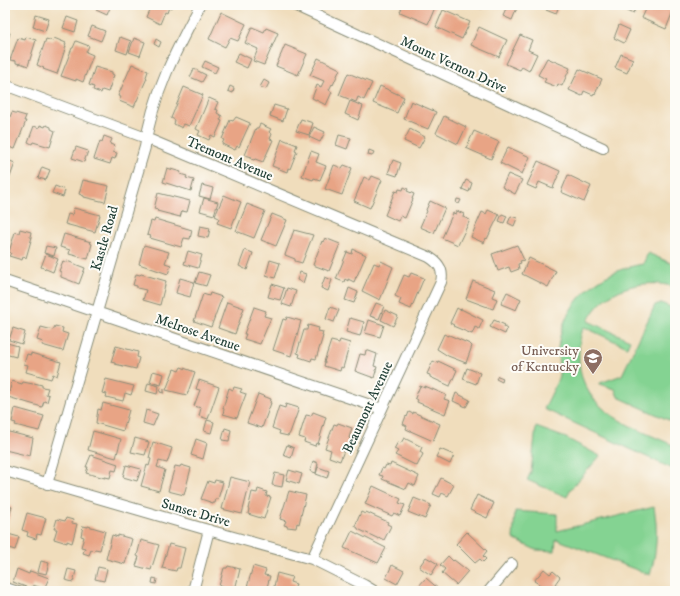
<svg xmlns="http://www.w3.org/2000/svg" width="680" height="596" viewBox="0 0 680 596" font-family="'IM FELL DW Pica',serif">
	<rect width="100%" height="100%" fill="#fdfcf7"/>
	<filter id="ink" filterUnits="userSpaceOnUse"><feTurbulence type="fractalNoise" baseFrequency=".025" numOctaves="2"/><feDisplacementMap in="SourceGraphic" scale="8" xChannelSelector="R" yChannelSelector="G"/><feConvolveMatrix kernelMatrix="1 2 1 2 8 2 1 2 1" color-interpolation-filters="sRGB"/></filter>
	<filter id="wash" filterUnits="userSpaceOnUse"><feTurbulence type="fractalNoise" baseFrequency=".012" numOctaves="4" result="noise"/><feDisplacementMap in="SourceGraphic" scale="16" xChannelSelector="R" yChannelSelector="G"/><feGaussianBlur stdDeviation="0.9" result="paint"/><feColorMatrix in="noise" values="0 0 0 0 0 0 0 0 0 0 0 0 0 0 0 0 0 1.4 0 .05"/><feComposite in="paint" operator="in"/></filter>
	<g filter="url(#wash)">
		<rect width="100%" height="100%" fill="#f0ddbc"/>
		<path fill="#84d392" stroke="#528863" d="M 648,253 L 675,265 L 675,287 C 643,277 603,289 588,321 L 630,340 L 627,347 L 584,327 C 579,337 579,349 579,360 C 582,413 634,427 675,446 L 675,470 L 544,409 C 548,400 557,384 559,375 C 560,370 557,355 558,348 C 563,301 599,271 643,264 Z
			M 661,303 L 675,309 L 675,423 L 618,397 L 615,389 L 600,384 L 600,383 L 622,375 L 655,305 Z
			M 536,427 L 566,438 L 600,456 L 570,490 L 567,497 L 527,480 L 531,472 Z
			M 654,507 C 658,530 657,552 650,575 L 556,539 L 555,551 L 536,550 L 513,539 L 515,511 L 557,514 L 557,531 Z"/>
		<g id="blocks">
			<path fill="#e8a485" d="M 98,5 L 111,5 L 107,15 L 96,10 Z
				M 141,5 L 172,5 L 171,8 L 169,7 L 167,13 L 165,12 L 160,24 L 146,17 L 149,10 L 141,7 Z
				M 403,5 L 436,5 L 428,24 L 400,12 Z
				M 473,5 L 484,5 L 482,9 Z
				M 508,5 L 517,8 L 512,20 L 503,16 Z
				M 548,5 L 559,5 L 556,14 L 546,10 Z
				M 614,5 L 637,5 L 633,14 Z
				M 647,5 L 661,5 L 673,11 L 666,29 L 641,18 Z
				M 443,10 L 470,22 L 462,39 L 436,27 Z
				M 221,12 L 246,24 L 238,41 L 230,38 L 225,47 L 209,39 Z
				M 36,15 L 49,19 L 45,31 L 33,27 Z
				M 67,17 L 78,21 L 75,32 L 63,28 Z
				M 619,25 L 630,30 L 624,43 L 614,38 Z
				M 92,26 L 105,31 L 101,41 L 88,36 Z
				M 252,27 L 264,32 L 266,28 L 278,33 L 264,65 L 253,61 L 258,49 L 245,43 Z
				M 479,27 L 507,40 L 499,57 L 471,45 Z
				M 5,31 L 10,33 L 5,49 Z
				M 520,35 L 532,40 L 528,50 L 537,54 L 529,71 L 522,67 L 520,70 L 506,64 Z
				M 26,37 L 36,40 L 28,66 L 20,63 L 20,64 L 16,63 L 16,61 L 10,60 L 18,38 L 25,40 Z
				M 120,37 L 131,41 L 127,54 L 116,50 Z
				M 54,38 L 66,43 L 65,45 L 66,46 L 57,74 L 43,69 L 44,68 L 37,65 L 46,39 L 53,41 Z
				M 134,38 L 145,42 L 140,56 L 129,52 Z
				M 156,39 L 161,42 L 159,47 L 154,44 Z
				M 76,41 L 89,46 L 86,52 L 93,55 L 83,82 L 76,79 L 76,81 L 61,76 L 72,48 L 73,48 Z
				M 285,45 L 307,54 L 298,75 L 276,66 Z
				M 239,53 L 251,59 L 247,68 L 234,62 Z
				M 621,54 L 633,59 L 627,73 L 615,68 Z
				M 318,58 L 340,69 L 333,85 L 332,84 L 329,90 L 332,92 L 326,105 L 312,98 L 317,85 L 321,87 L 324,81 L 310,75 Z
				M 547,58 L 570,68 L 562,86 L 558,84 L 557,87 L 544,82 L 546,79 L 538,75 Z
				M 205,61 L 218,67 L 215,73 L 202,67 Z
				M 132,64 L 148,71 L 146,77 L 147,78 L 134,107 L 119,101 L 121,97 L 118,96 Z
				M 95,67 L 112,72 L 112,74 L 114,75 L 108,92 L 102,90 L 101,93 L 93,90 L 94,87 L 89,85 Z
				M 194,69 L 206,75 L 202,82 L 190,77 Z
				M 579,69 L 602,79 L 595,94 L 594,93 L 593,95 L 584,91 L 582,96 L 569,90 Z
				M 348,73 L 372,83 L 364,100 L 358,97 L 356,102 L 339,95 Z
				M 264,80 L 269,83 L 266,89 L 260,87 Z
				M 230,86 L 234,88 L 233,93 L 228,91 Z
				M 380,86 L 404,97 L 397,113 L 373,103 Z
				M 184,87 L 203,95 L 189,126 L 184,124 L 182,128 L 174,124 L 175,120 L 171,118 Z
				M 209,98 L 218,102 L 215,109 L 218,110 L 217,113 L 222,116 L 220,120 L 222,121 L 215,137 L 211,135 L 209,140 L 198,135 L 200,131 L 196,129 Z
				M 350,101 L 363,106 L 358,120 L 345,114 Z
				M 411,101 L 436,112 L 428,129 L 404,119 Z
				M 274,105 L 287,109 L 283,121 L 270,116 Z
				M 12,112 L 26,116 L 24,121 L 26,121 L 15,149 L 5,146 L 5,129 Z
				M 444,116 L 466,127 L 458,144 L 436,133 Z
				M 236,117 L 250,123 L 239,147 L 237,146 L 235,150 L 222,144 L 224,140 L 222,139 L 230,120 L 233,121 Z
				M 301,119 L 313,123 L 309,135 L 296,131 Z
				M 260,124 L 271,129 L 269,132 L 272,134 L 270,139 L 273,140 L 263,162 L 255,159 L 254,160 L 251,159 L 252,157 L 245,155 L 256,128 L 258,128 Z
				M 40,125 L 45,127 L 46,125 L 51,127 L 51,129 L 55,131 L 50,147 L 33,142 L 32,144 L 28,142 L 34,126 L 39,128 Z
				M 314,127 L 325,132 L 320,142 L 309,137 Z
				M 410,129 L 425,137 L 419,148 L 404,141 Z
				M 474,131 L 499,142 L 491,159 L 466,148 Z
				M 339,135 L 351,138 L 347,149 L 336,145 Z
				M 104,136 L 112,139 L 110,144 L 115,146 L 113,152 L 117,153 L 115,159 L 112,158 L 110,164 L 94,159 L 100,141 L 102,142 Z
				M 282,139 L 297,145 L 295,150 L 297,151 L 290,169 L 288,168 L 287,172 L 272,166 Z
				M 76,147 L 88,151 L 84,162 L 72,158 Z
				M 508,147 L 530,157 L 522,174 L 500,163 Z
				M 369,150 L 374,152 L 372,156 L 368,155 Z
				M 311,151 L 319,154 L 316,162 L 326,166 L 320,180 L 314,178 L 313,180 L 302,176 Z
				M 5,159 L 15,163 L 10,177 L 5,176 Z
				M 393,160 L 401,163 L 397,176 L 388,173 Z
				M 538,161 L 560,171 L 553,188 L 539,182 L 536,189 L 527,185 Z
				M 334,165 L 342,168 L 344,165 L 352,168 L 342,195 L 325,189 Z
				M 42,167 L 50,170 L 46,180 L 38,178 Z
				M 167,168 L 181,172 L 180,174 L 187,176 L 186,178 L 194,180 L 191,191 L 163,182 Z
				M 508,174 L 522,180 L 515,194 L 502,187 Z
				M 568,175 L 591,186 L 584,202 L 561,192 Z
				M 372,176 L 382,180 L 370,208 L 354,201 L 364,177 L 370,180 Z
				M 83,180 L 109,186 L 105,202 L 84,197 L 84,196 L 79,194 Z
				M 466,180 L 472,183 L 469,192 L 462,189 Z
				M 202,185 L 213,188 L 210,199 L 199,196 Z
				M 55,186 L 65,190 L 63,197 L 52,193 Z
				M 404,187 L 408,189 L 407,191 L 414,194 L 412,199 L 413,199 L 405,218 L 400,216 L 398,221 L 385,215 L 395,191 L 398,192 L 399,189 L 403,190 Z
				M 158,193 L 190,201 L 187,212 L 182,211 L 180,217 L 157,211 L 158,210 L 154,209 Z
				M 224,195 L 241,202 L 231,228 L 217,223 L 219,218 L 215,216 Z
				M 204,198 L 218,202 L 214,215 L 200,211 Z
				M 457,199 L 461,200 L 459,204 L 456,203 Z
				M 430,201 L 445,208 L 434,233 L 420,227 L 427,211 L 426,210 Z
				M 247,204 L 265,211 L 254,238 L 236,231 Z
				M 74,208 L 100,215 L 95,232 L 65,224 L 68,214 L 72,215 Z
				M 488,210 L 499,215 L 487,239 L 486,238 L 484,243 L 471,237 L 482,212 L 486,214 Z
				M 457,211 L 464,214 L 463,217 L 470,220 L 458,245 L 442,238 L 453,213 L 456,214 Z
				M 272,214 L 287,220 L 276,246 L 261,240 Z
				M 502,214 L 507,216 L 504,223 L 499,221 Z
				M 511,216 L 517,218 L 514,226 L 508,223 Z
				M 155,219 L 192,230 L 190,239 L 184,238 L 181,247 L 150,238 L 151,236 L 147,235 L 151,221 L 154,222 Z
				M 200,226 L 210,228 L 208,238 L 198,236 Z
				M 20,229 L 31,232 L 30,237 L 32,237 L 26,258 L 23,257 L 22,260 L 9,256 L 11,253 L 9,252 L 15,232 L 19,233 Z
				M 294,230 L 313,235 L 302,263 L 295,261 L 295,259 L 285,255 Z
				M 64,234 L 91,242 L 90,243 L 92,244 L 88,259 L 69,254 L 70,250 L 60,247 Z
				M 325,238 L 340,244 L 329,271 L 313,265 L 322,241 L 323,242 Z
				M 144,245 L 169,252 L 165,263 L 171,265 L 168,274 L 139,264 Z
				M 517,245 L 524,260 L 520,261 L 521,263 L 518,264 L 519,269 L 511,272 L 509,267 L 498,271 L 492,254 Z
				M 46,246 L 56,248 L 54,256 L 44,253 Z
				M 353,249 L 366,255 L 356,278 L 356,277 L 354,282 L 348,279 L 348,281 L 345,279 L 344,282 L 336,279 L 347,252 L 352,254 Z
				M 245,250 L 253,253 L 247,270 L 239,266 Z
				M 188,251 L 202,255 L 198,268 L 184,264 Z
				M 46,254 L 58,259 L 53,272 L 41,267 Z
				M 529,258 L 556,271 L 548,287 L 522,274 Z
				M 270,260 L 280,263 L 275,278 L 266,275 Z
				M 63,261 L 67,263 L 67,261 L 85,268 L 79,284 L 61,277 L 61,272 L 59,271 Z
				M 381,261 L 393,267 L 380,300 L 362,291 L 374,263 L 379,265 Z
				M 199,272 L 210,275 L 206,286 L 195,283 Z
				M 300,272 L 306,274 L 303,283 L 297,280 Z
				M 411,273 L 424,278 L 411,309 L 399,304 L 401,299 L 395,296 L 404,275 L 409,277 Z
				M 136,274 L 140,275 L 141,274 L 166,281 L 160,305 L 143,300 L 146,290 L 137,288 L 137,286 L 133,285 Z
				M 325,277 L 332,280 L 328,291 L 321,288 Z
				M 180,278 L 194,282 L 190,297 L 176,293 Z
				M 473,281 L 495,290 L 492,297 L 497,299 L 493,309 L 466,299 Z
				M 272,284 L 284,288 L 280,300 L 268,297 Z
				M 287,288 L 296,291 L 291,307 L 282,304 Z
				M 349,288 L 358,292 L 354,303 L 345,300 Z
				M 507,292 L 521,299 L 516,310 L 501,304 Z
				M 210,293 L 222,297 L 211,327 L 194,321 L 203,294 L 209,296 Z
				M 227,302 L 244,308 L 235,334 L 218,328 Z
				M 376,303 L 384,306 L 379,319 L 370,316 Z
				M 254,307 L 266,311 L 264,316 L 271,318 L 260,344 L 244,339 L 246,334 L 244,334 Z
				M 330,307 L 339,310 L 334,322 L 326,319 Z
				M 457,308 L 460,310 L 461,309 L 483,320 L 479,329 L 475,327 L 472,334 L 453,326 L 454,325 L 450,323 Z
				M 385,310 L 398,316 L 393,326 L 381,320 Z
				M 287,317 L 301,321 L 291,356 L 273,350 L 283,319 L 286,320 Z
				M 350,318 L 364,322 L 360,336 L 346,332 Z
				M 369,320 L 384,325 L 380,337 L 365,333 Z
				M 494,320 L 505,325 L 504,327 L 507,329 L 505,334 L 490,327 Z
				M 308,325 L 319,328 L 318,331 L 323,332 L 322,336 L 323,336 L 316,359 L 312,358 L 311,361 L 299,357 L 300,354 L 297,353 L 304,330 L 307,330 Z
				M 55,326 L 63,328 L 62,332 L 68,334 L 63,351 L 42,345 L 43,342 L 37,340 L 41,327 L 53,330 Z
				M 13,328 L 25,332 L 22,344 L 9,340 Z
				M 444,334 L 448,336 L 449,335 L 470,344 L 472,346 L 466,363 L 448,356 L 437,349 Z
				M 340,340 L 350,343 L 343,368 L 341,367 L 340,371 L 324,366 L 325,362 L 324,362 L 331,341 L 339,343 Z
				M 7,343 L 18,346 L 16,357 L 5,354 Z
				M 116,346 L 138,352 L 137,357 L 139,358 L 136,369 L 115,364 L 115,363 L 111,362 Z
				M 366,350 L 377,354 L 374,366 L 377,367 L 374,378 L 355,371 L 360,354 L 365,355 Z
				M 31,353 L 61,362 L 57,376 L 53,374 L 51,379 L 26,372 L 28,365 L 24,364 L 27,354 L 31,355 Z
				M 433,361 L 437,363 L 438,361 L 457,370 L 450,386 L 430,377 L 430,375 L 427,374 Z
				M 181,367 L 195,372 L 187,395 L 166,390 L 174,369 L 179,371 Z
				M 467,368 L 480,373 L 476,384 L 463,379 Z
				M 5,369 L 8,370 L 6,380 L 5,380 Z
				M 153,371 L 164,374 L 161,385 L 150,382 Z
				M 498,376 L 503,378 L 502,382 L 496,379 Z
				M 106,379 L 134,386 L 131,395 L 125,393 L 123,401 L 106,397 L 107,394 L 102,393 Z
				M 199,380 L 219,387 L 208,419 L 199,416 L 201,408 L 194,406 L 200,390 L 196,389 Z
				M 12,381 L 22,384 L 23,382 L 33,384 L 34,383 L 42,385 L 42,387 L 48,388 L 46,394 L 49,395 L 47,402 L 44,401 L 42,407 L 8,397 Z
				M 148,383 L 159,386 L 157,394 L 146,391 Z
				M 420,386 L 425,388 L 425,386 L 446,395 L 444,399 L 450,401 L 445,414 L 417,402 L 418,400 L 415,398 Z
				M 234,387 L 242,389 L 240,392 L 246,394 L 237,418 L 223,414 L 224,409 L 223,408 L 229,388 L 233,390 Z
				M 161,388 L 164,389 L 164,393 L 160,392 Z
				M 456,393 L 470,400 L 466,407 L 453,401 Z
				M 258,394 L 271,399 L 270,403 L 271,403 L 262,428 L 247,423 Z
				M 103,403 L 129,410 L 123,431 L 96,423 L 98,409 L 101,410 Z
				M 286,404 L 299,408 L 290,433 L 288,436 L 279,434 L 280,431 L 272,428 L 279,406 L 285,408 Z
				M 15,408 L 44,416 L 39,431 L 15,425 L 16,423 L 12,422 Z
				M 146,410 L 158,414 L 153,426 L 143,423 Z
				M 313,412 L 326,417 L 318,444 L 316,443 L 315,446 L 304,442 L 305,439 L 299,437 L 306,415 L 311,416 Z
				M 409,412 L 413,414 L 413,412 L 440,424 L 433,441 L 406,429 L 407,426 L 403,424 L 406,416 L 407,417 Z
				M 207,420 L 214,422 L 211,433 L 204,431 Z
				M 338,423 L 352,428 L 349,438 L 351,439 L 348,449 L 345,448 L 340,461 L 329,457 L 331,450 L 325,448 L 334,424 L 337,425 Z
				M 225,428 L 231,430 L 229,441 L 222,440 Z
				M 5,431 L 33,438 L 30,456 L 5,450 Z
				M 93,431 L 121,439 L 116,458 L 88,450 Z
				M 135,438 L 149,442 L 145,455 L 131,452 Z
				M 404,438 L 422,447 L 420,452 L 423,454 L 417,466 L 395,455 L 398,451 L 394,449 L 398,442 L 401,443 Z
				M 196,439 L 207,443 L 203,459 L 191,455 Z
				M 153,442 L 172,448 L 167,463 L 159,461 L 157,467 L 165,470 L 159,491 L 141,486 L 147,465 L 149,466 L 151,459 L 149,458 Z
				M 287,445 L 294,448 L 291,458 L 283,455 Z
				M 440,449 L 454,455 L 450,464 L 436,457 Z
				M 91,455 L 118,464 L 116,471 L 112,470 L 110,478 L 105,477 L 105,478 L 86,473 L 88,467 L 86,467 Z
				M 313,461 L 318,463 L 316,473 L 310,471 Z
				M 391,463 L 419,476 L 415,486 L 409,483 L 406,489 L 382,479 L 383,476 L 379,475 L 382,468 L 384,469 L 386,465 L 390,466 Z
				M 126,465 L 141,469 L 137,481 L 123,477 Z
				M 181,465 L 191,468 L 184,495 L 168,491 L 175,466 L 180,467 Z
				M 318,467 L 329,471 L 327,478 L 316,474 Z
				M 289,470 L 302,474 L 299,484 L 286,480 Z
				M 275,473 L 284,475 L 282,487 L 272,485 Z
				M 230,477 L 250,482 L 242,514 L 222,509 Z
				M 441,478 L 454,485 L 448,496 L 442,493 L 440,497 L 433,494 Z
				M 215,480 L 223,482 L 218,499 L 216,499 L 215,503 L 213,503 L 213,504 L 210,503 L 210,502 L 201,499 L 208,481 L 214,483 Z
				M 373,486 L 401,499 L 399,503 L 405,505 L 400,516 L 394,513 L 392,516 L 365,504 Z
				M 258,489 L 267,492 L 266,496 L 271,497 L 264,519 L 248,514 L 249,509 L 248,509 L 252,492 L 257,493 Z
				M 289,491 L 306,495 L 299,524 L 297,523 L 296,528 L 287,527 L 287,526 L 284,525 L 286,521 L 280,519 Z
				M 477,495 L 494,503 L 487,518 L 470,510 Z
				M 414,498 L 431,505 L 425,519 L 408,512 Z
				M 5,505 L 12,507 L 5,531 Z
				M 361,512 L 365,514 L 366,512 L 388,522 L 387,524 L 391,526 L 384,540 L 380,538 L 379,539 L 358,529 L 358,528 L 355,526 Z
				M 27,513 L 46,518 L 41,535 L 37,534 L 36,539 L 27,536 L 28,532 L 22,530 Z
				M 66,518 L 73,520 L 72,523 L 77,524 L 72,543 L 67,541 L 67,543 L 54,539 L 57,529 L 54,529 L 57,519 L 65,521 Z
				M 83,526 L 88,527 L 88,526 L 105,531 L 100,550 L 95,549 L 94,551 L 91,550 L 89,555 L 83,553 L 85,548 L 81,547 L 84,537 L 81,536 Z
				M 352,531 L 386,548 L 378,563 L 344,548 Z
				M 467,532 L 487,551 L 483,556 L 486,559 L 483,562 L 480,559 L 475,563 L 456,544 Z
				M 8,534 L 19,537 L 15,550 L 5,547 Z
				M 112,535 L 118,537 L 118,535 L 132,539 L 125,564 L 106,559 Z
				M 141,540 L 159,545 L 151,570 L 136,566 L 139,557 L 137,556 Z
				M 169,544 L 185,548 L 180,568 L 177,568 L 176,571 L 162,568 Z
				M 448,556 L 453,561 L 454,560 L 468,571 L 456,585 L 442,573 L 445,569 L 440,565 Z
				M 426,557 L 438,564 L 431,575 L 419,567 Z
				M 41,561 L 49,563 L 46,574 L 38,572 Z
				M 392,565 L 404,571 L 397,584 L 386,578 Z
				M 228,566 L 240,569 L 235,590 L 229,588 L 228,590 L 226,590 L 226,587 L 219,586 L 224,568 L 227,568 Z
				M 253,566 L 266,570 L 264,575 L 270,576 L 266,591 L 246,591 Z
				M 98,567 L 107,569 L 104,581 L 95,579 Z
				M 17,569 L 29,574 L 30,571 L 49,578 L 44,589 L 33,585 L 31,589 L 13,582 Z
				M 68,569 L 76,571 L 73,582 L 65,580 Z
				M 544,569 L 550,574 L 553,571 L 560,577 L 555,584 L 559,587 L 555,591 L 547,591 L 541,588 L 539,584 L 534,581 Z
				M 277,573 L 292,577 L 290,582 L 296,584 L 294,591 L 273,591 Z
				M 153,578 L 157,579 L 156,584 L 152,583 Z
				M 426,578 L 441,591 L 417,591 L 415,590 Z"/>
		</g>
	</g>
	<g filter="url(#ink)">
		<use href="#blocks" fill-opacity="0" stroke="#888d78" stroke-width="1"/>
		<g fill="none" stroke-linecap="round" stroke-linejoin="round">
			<g stroke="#888d78" stroke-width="7">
				<path id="lane" d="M 5,585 L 23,591"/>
			</g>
			<g stroke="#888d78" stroke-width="12">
				<path id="street" d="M 294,5 L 603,148
					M 5,85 L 146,138 L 429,257 C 439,263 444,270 441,282 L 312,559
					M 5,281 L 382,409
					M 5,471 L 201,528 L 312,559 L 364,585 L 374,591
					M 47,484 L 145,147 C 152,96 176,50 200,5
					M 193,591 L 209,530
					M 489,591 L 512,564"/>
			</g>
			<use href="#lane" stroke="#fff" stroke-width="5"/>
			<use href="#street" stroke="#fff" stroke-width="10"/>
		</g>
	</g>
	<defs>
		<g id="university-pin" transform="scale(1)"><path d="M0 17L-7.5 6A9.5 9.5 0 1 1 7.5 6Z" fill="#8d6e63" stroke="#fdfcf7"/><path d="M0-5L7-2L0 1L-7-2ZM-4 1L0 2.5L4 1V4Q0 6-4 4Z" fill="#fff"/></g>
	</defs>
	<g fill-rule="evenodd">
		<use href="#university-pin" x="593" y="358"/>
	</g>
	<g text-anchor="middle" stroke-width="4" stroke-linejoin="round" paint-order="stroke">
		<g font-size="14" fill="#1f3d34" stroke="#fdfcf7">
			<text transform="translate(454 64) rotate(25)" y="5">Mount Vernon Drive</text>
			<text transform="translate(230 158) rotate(23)" y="5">Tremont Avenue</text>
			<text transform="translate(104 238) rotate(-74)" y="5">Kastle Road</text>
			<text transform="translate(198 332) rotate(19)" y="5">Melrose Avenue</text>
			<text transform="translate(367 407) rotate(-65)" y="5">Beaumont Avenue</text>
			<text transform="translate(196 512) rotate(16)" y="5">Sunset Drive</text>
		</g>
		<g font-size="14" fill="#785e54" stroke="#fdfcf7" text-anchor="end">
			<text x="579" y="355">University<tspan x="579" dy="16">of Kentucky</tspan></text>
		</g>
	</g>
	<rect width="680" height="596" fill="none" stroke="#fdfcf7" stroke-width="20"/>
</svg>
